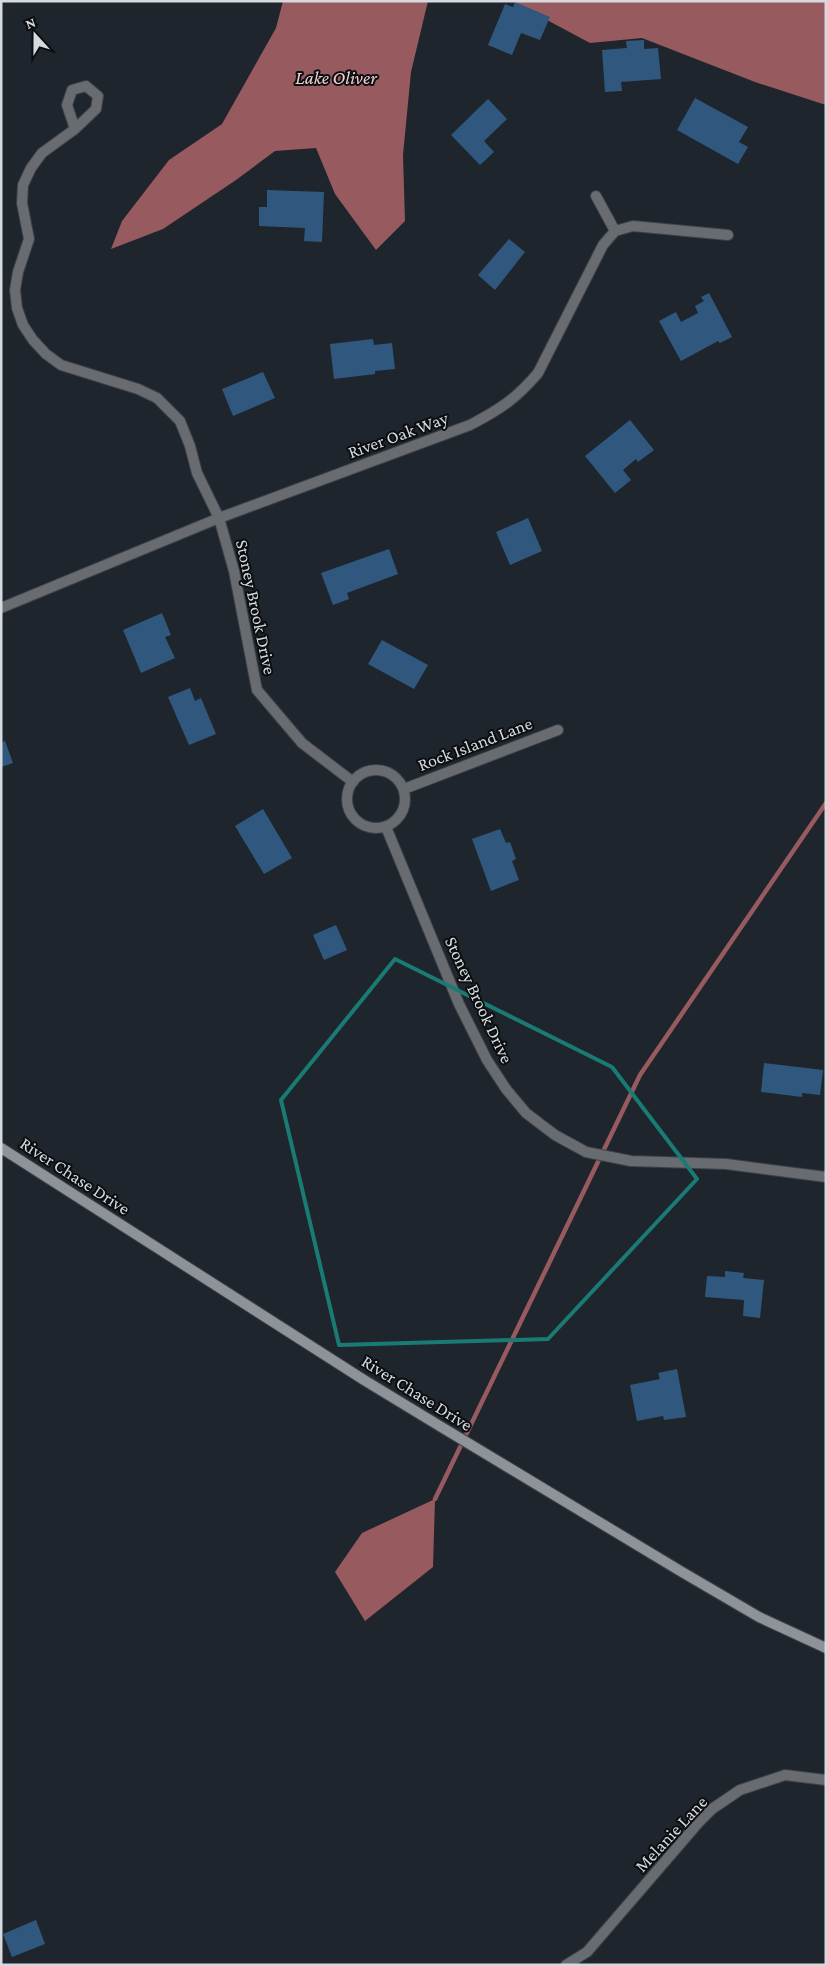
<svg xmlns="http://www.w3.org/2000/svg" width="827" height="1966" viewBox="0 0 827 1966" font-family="'Crimson Pro',serif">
	<rect width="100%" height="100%" fill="#1f252c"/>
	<path fill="#975a5e" d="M 283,1 L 428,1 L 411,72 L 403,155 L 405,221 L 376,250 L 335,194 L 316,148 L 275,151 L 236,180 L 163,229 L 111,249 L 122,221 L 169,160 L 222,124 L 276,28 Z
		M 515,1 L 826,1 L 826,105 L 755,82 L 642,38 L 590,43 L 517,4 Z
		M 435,1499 L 433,1567 L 365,1621 L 335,1572 L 362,1533 Z"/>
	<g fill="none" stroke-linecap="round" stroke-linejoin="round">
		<path stroke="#975a5e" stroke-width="4.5" d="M 435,1499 L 640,1075 L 826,803"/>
	</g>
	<path fill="#30587f" d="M 515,2 L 550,17 L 540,40 L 521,33 L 512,55 L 488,45 L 505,4 L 513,7 Z
		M 644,40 L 644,49 L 658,48 L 661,79 L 621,82 L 622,91 L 605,92 L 602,50 L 627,48 L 626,41 Z
		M 695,98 L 748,127 L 739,142 L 748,147 L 738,164 L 677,130 Z
		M 488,99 L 507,119 L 484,141 L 494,152 L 480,165 L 451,135 Z
		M 267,190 L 324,192 L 322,242 L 304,241 L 305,228 L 259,226 L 259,207 L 267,207 Z
		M 509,239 L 525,252 L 495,290 L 478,275 Z
		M 709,293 L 732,337 L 720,343 L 718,341 L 681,361 L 659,321 L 676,312 L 681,322 L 698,313 L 695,306 L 704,301 L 701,297 Z
		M 373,339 L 374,345 L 392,343 L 395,369 L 375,371 L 375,374 L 334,379 L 330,344 Z
		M 263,372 L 275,398 L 233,416 L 222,389 Z
		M 630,420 L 654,450 L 638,462 L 636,459 L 623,470 L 631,480 L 615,493 L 585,456 Z
		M 528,518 L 542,551 L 510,565 L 496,532 Z
		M 389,549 L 398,574 L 347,593 L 349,599 L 333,605 L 321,573 Z
		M 162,613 L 171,635 L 165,637 L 175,658 L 141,673 L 123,630 Z
		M 382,640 L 428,665 L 414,689 L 368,664 Z
		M 190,688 L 195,701 L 201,698 L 216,734 L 189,745 L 168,697 Z
		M 5,741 L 13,763 L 1,767 L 1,743 Z
		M 263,809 L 292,858 L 264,874 L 235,826 Z
		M 500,829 L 506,843 L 510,842 L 516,859 L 512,861 L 519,880 L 491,891 L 472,839 Z
		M 336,925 L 347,950 L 324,960 L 313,935 Z
		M 764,1063 L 823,1070 L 820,1095 L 802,1093 L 802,1097 L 761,1092 Z
		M 725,1271 L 744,1273 L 743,1278 L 764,1280 L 760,1318 L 743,1316 L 744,1300 L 705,1297 L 707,1276 L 725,1277 Z
		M 677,1369 L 686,1417 L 664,1420 L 663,1416 L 637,1421 L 630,1385 L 660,1379 L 658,1373 Z
		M 36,1920 L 45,1944 L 12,1957 L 3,1934 Z"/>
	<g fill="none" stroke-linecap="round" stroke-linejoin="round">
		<g stroke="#3c4248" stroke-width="12">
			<path id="street" d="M 75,129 L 67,105 L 72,90 L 86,86 L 98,96 L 96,109 L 75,129 L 42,153 L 31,168 L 23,185 L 22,203 L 29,239 L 18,272 L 15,290 L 17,308 L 23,325 L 33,340 L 46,354 L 61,365 L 138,389 L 157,398 L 180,421 L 190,446 L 197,473 L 219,518 L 234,571 L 257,690 L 302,743 L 353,782
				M 596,196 L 615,231
				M 1,608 L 219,518 L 470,425 C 499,410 516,399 538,373 L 603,245 L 615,231 L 633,226 L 728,235
				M347 799a29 29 0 1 1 58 0a29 29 0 1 1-58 0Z
				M 404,789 L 558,730
				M 386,827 L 459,1004 L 487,1060 L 506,1089 L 526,1113 L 555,1135 L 586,1152 L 631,1161 L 726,1164 L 826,1177
				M 566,1965 L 587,1952 L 699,1822 L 712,1809 L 740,1790 L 785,1775 L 826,1780"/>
		</g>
		<g stroke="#3c4248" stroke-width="12">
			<path id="secondary" d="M 1,1148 L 364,1380 L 438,1425 L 682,1572 L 759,1617 L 826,1648"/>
		</g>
		<use href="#street" stroke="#686b6f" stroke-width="10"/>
		<use href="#secondary" stroke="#8e9399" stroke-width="10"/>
	</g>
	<path fill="none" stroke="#197b74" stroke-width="4" stroke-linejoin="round" d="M 395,959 L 612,1067 L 697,1179 L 548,1339 L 339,1345 L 281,1100 Z"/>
	<g text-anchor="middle" stroke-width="4" stroke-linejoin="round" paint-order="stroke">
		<g font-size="18" fill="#d6dade" stroke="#0b0e11">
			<text transform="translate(398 435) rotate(-20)" y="6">River Oak Way</text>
			<text transform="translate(256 607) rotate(78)" y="6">Stoney Brook Drive</text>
			<text transform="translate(475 744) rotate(-21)" y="6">Rock Island Lane</text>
			<text transform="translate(479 1000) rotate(65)" y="6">Stoney Brook Drive</text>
			<text transform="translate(75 1176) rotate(33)" y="6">River Chase Drive</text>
			<text transform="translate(417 1393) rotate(32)" y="6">River Chase Drive</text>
			<text transform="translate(671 1834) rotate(-47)" y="6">Melanie Lane</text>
		</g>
		<g font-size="19" font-style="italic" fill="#f4cecf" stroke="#0b0e11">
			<text x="336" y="84">Lake Oliver</text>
		</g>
	</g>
	<rect width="827" height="1966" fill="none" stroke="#d6dade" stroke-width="5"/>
	<g transform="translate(35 35) rotate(339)" stroke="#0b0e11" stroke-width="4" paint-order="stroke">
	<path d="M0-4L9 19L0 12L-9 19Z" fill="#d6dade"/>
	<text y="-8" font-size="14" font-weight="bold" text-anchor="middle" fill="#d6dade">N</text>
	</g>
</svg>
